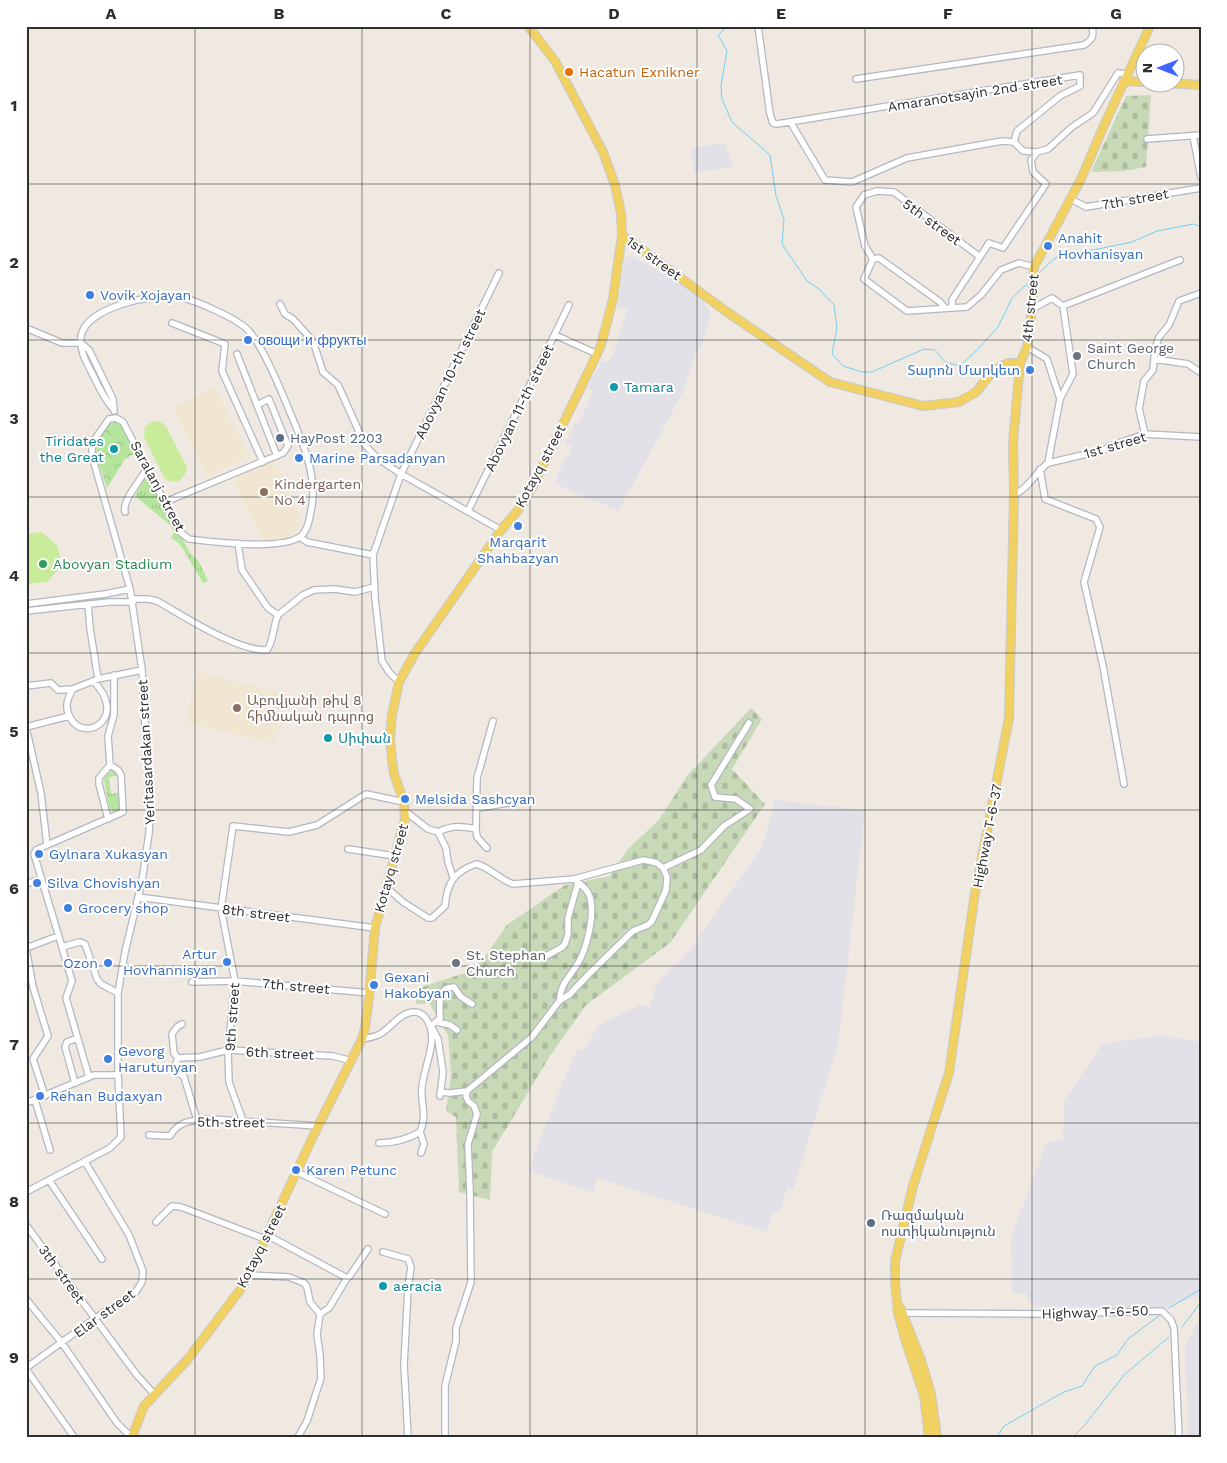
<svg xmlns="http://www.w3.org/2000/svg" width="1227" height="1463" viewBox="0 0 1227 1463" font-family="'Work Sans','Noto Sans Armenian',sans-serif">
	<defs>
		<pattern id="grass-tufts" width="24" height="20" patternUnits="userSpaceOnUse" patternTransform="scale(1.25)"><rect width="24" height="20" fill="#b6e59e"/><path d="M3 7l-1-3M5 7V3M7 7l1-3M15 17l-1-3M17 17v-4M19 17l1-3" fill="none" stroke="#9dc588"/></pattern>
		<pattern id="cemetery-stones" width="16" height="16" patternUnits="userSpaceOnUse" patternTransform="scale(1.25)"><rect width="16" height="16" fill="#c8d9b8"/><path d="M2 7V4a2 2 0 0 1 4 0v3zM10 15v-3a2 2 0 0 1 4 0v3z" fill="#acbb9e"/></pattern>
		<pattern id="park-crowns" width="20" height="18" patternUnits="userSpaceOnUse" patternTransform="scale(1.25)"><rect width="20" height="18" fill="#b6e59e"/><path d="M2 6a3 3 0 1 1 6 0M12 15a3 3 0 1 1 6 0" fill="none" stroke="#9dc588"/></pattern>
	</defs>
	<rect width="100%" height="100%" fill="#efe9e1"/>
	<path fill="#e3e1e8" d="M 725,143 L 733,167 L 694,173 L 691,148 Z
		M 629,255 L 694,289 L 711,312 L 702,345 L 696,352 L 682,394 L 619,510 L 580,495 L 554,483 L 566,456 L 569,457 L 571,446 L 565,443 L 576,422 L 579,423 L 593,391 L 587,388 L 602,360 L 608,363 L 615,349 L 628,309 L 618,307 L 625,256 Z
		M 773,800 L 865,810 L 838,1045 L 793,1189 L 787,1187 L 780,1212 L 773,1212 L 766,1232 L 597,1178 L 594,1193 L 529,1171 L 541,1136 L 577,1049 L 583,1051 L 598,1026 L 640,1005 L 650,1007 L 656,985 L 689,951 L 762,847 L 773,808 Z
		M 1161,1035 L 1201,1042 L 1201,1295 L 1169,1307 L 1037,1307 L 1028,1300 L 1026,1293 L 1012,1293 L 1011,1238 L 1047,1142 L 1063,1139 L 1064,1101 L 1102,1044 Z
		M 1196,1324 L 1201,1324 L 1201,1437 L 1189,1437 L 1185,1347 Z"/>
	<path fill="#f0e6d1" d="M 214,387 L 249,456 L 207,477 L 173,408 Z
		M 274,460 L 303,522 L 295,534 L 276,541 L 267,542 L 262,539 L 233,480 Z
		M 198,672 L 288,694 L 276,744 L 186,723 Z"/>
	<path fill="url(#grass-tufts)" d="M 144,479 L 150,479 L 153,484 L 190,553 L 199,562 L 208,581 L 203,583 L 180,544 L 171,538 L 174,532 L 170,525 L 135,496 Z
		M 109,597 L 110,599 L 26,608 L 26,607 Z
		M 115,771 L 117,776 L 109,777 L 111,794 L 120,792 L 121,808 L 119,811 L 113,811 L 109,807 L 104,779 L 110,772 Z"/>
	<path fill="url(#cemetery-stones)" d="M 1151,95 L 1146,167 L 1124,171 L 1091,172 L 1126,96 Z
		M 751,708 L 762,719 L 732,769 L 765,804 L 670,943 L 586,1005 L 550,1056 L 492,1152 L 490,1200 L 459,1192 L 456,1117 L 446,1111 L 451,1075 L 448,1035 L 429,1003 L 416,1004 L 419,988 L 471,971 L 484,958 L 507,925 L 565,885 L 610,876 L 628,849 L 659,820 L 687,776 Z"/>
	<path fill="url(#park-crowns)" d="M 112,421 L 120,422 L 136,453 L 125,459 L 107,488 C 98,459 86,445 112,421 Z"/>
	<path fill="#c9ec9a" d="M 153,421 L 160,422 L 165,425 L 187,467 C 185,479 177,486 165,479 L 144,437 L 145,427 Z
		M 41,532 L 57,545 L 60,557 L 58,570 L 47,582 L 26,584 L 26,534 Z"/>
	<g fill="none" stroke-linecap="round" stroke-linejoin="round">
		<path stroke="#75cff0" stroke-width="1" d="M 728,26 L 718,35 L 727,51 L 721,86 L 722,99 L 732,122 L 770,155 L 776,196 L 784,219 L 782,244 L 807,281 L 819,289 L 834,305 L 837,328 L 832,354 L 843,366 L 862,372 L 872,372 L 924,349 L 935,350 L 945,362 L 960,366 L 977,350 L 998,327 L 1012,298 L 1027,284
			M 1038,274 L 1055,258 L 1074,252 L 1093,250 L 1132,242 L 1157,231 L 1194,224 L 1201,227
			M 1169,1308 L 1201,1289
			M 1182,1327 L 1201,1302
			M 997,1437 L 1004,1426 L 1064,1392 L 1082,1386 L 1095,1366 L 1117,1355 L 1128,1339 L 1160,1315
			M 1073,1437 L 1084,1426 L 1124,1375 L 1169,1337"/>
		<g stroke="#b4b7c1" stroke-width="8">
			<path id="minor" d="M 758,26 L 770,114 L 773,123 L 777,124 L 1080,75 L 1080,86 L 1060,96 L 1017,131 L 1014,142
				M 856,79 L 1084,45 C 1093,39 1094,37 1092,26
				M 791,123 L 825,180 L 852,182 L 907,158 L 1002,141 L 1014,142 L 1023,151 L 1037,152 L 1048,149 L 1072,127 L 1093,113 L 1118,73 L 1128,74
				M 1193,136 L 1201,177
				M 1147,139 L 1201,135
				M 1071,199 L 1086,207 L 1201,188
				M 980,257 L 894,192 L 877,191 L 864,195 L 856,207 L 865,246 L 873,259 L 864,279 L 907,311 L 967,307 L 981,295 L 1001,270 L 1019,263 L 1034,267
				M 873,259 L 879,258 L 940,302 L 945,308
				M 280,304 L 285,314 L 293,319 L 313,341 L 323,372 L 338,385 L 365,445 L 377,458 L 401,474 L 499,273
				M 1063,306 L 1180,260
				M 952,308 L 952,300 L 989,243 L 1003,248 L 1046,184 L 1033,172 L 1031,160 L 1037,152
				M 1032,309 L 1052,298 L 1063,306 L 1073,374 L 1060,399 L 1048,463
				M 172,323 L 225,344 L 222,371 L 263,462
				M 26,328 L 62,343 L 81,343 L 89,350 L 113,399 L 114,411
				M 555,335 L 597,354
				M 1027,347 L 1047,359 L 1060,399
				M 237,354 L 277,456
				M 1154,359 L 1188,364 L 1201,373
				M 1145,434 L 1139,409 L 1144,381 L 1153,370 L 1155,349 L 1159,337 L 1169,325 L 1179,301 L 1201,293
				M 1040,469 L 1045,499 L 1096,519 L 1100,527 L 1084,582 L 1103,666 L 1124,784
				M 1014,495 C 1028,489 1035,473 1048,463 L 1104,450 L 1110,446 L 1145,434 L 1201,437
				M 165,502 L 283,453 L 288,446 L 269,399 L 257,405
				M 468,511 L 569,305
				M 125,512 C 122,499 142,480 147,467
				M 300,537 L 307,542 L 373,555
				M 132,599 L 148,599 L 157,601 C 184,616 236,651 267,650 C 273,644 273,626 278,615 L 268,608 L 242,570 L 238,543
				M 26,604 L 105,594 L 130,589
				M 88,604 L 90,628 L 98,679
				M 26,611 L 109,602 L 133,602
				M 278,615 L 303,595 L 314,590 L 335,589 L 355,592 L 374,587
				M 114,675 L 114,715 L 108,736 L 110,765 L 118,770 L 121,775 L 123,812 L 47,845 L 36,850 L 34,854 L 62,947 L 80,942 L 85,944 L 97,979 L 101,984 L 118,993
				M 399,682 L 389,672 L 382,661 L 375,598 L 373,555 L 401,474 L 501,530
				M 26,686 L 51,683 L 58,690 L 73,689 L 98,679 L 142,670
				M 73,689 C 67,699 64,708 71,719 C 86,744 129,716 93,681
				M 26,727 L 41,793 L 47,845
				M 26,727 L 69,716
				M 478,808 L 515,802
				M 405,811 L 428,829 L 438,832 L 446,848 L 448,862 L 453,877
				M 108,819 L 99,784 L 99,778 L 110,765
				M 438,832 C 452,825 461,826 476,829
				M 487,848 L 477,837 L 476,829 L 477,778 L 493,721
				M 348,849 L 395,856
				M 663,868 L 701,850 L 724,826 L 750,809 L 736,799 L 715,797 L 711,785 L 749,723
				M 26,884 L 40,879
				M 386,887 L 403,902 L 428,918 L 432,918 L 445,906 C 447,883 454,872 476,864 C 490,867 500,880 513,884 L 574,879 L 643,860 L 649,861 L 657,863 L 663,868 L 667,877 L 666,890 L 652,921 L 648,925 L 633,931 L 589,974 L 569,995 L 560,1000 L 532,1037 L 467,1091
				M 138,897 L 375,928
				M 62,947 L 72,981 L 66,998 L 89,1077
				M 26,948 L 33,987 L 48,1036 L 33,1059 L 45,1096
				M 26,948 L 58,936
				M 544,957 L 561,948 L 565,944 L 568,934 L 568,918 L 578,883
				M 192,982 L 235,981 L 370,993
				M 560,1000 C 559,986 570,976 577,965 C 587,949 595,915 590,897 C 588,889 580,884 574,879
				M 437,1022 L 450,1025 L 457,1030
				M 182,1024 L 177,1027 L 172,1034 L 174,1053 L 178,1058 L 174,1069 L 184,1077 L 197,1120
				M 362,1039 C 368,1038 375,1037 380,1034 C 391,1028 401,1011 415,1012 C 419,1012 422,1014 425,1017 C 441,1038 424,1064 422,1087 C 420,1103 428,1114 420,1132 C 408,1139 394,1143 379,1143
				M 178,1058 L 200,1057 L 228,1050 L 333,1056 L 352,1061
				M 75,1083 L 65,1047 L 67,1042 L 78,1038
				M 440,1092 L 450,1093 L 467,1091 L 466,1096 L 468,1101 L 474,1106 L 477,1114 L 468,1144 L 470,1192 L 471,1282 L 456,1328 L 456,1341 L 445,1386 L 445,1437
				M 440,1096 L 443,1072 L 438,1039 L 431,1026 L 440,1018 C 440,1006 436,987 454,987 L 461,997 L 472,1004
				M 35,1100 L 50,1150
				M 26,1103 L 94,1075 L 118,1075
				M 243,1121 L 229,1082 L 228,1050 L 235,981 L 221,909 L 233,826 L 289,832 L 317,825 L 366,794 L 404,802
				M 420,1132 L 424,1144 L 421,1153
				M 149,1135 L 170,1136 C 179,1120 194,1120 210,1119 L 318,1126
				M 297,1172 L 385,1214
				M 49,1180 L 102,1259
				M 26,1192 L 110,1148 L 121,1137 L 118,1075 L 118,993 L 125,952 L 142,881 L 149,833 L 150,816 L 142,670 L 130,589 L 92,456 L 92,443 L 109,419 L 116,418 L 123,422 L 180,532 L 189,539 C 213,542 283,551 301,536 C 309,529 310,515 312,505 C 317,474 301,438 289,410 C 281,390 262,345 248,330 C 236,318 197,301 180,297 C 155,293 87,306 81,336 C 79,351 87,363 93,375 C 99,388 105,400 114,410
				M 156,1222 L 172,1206 L 181,1207 L 265,1239
				M 26,1225 L 136,1374 L 154,1394
				M 267,1235 L 347,1278 L 329,1308 L 320,1314
				M 383,1252 L 408,1259 L 411,1267 L 408,1288 L 404,1365 L 408,1437
				M 248,1275 L 289,1277 L 304,1283 L 307,1287 L 310,1302 L 320,1314 L 317,1334 L 320,1355 L 321,1378 L 307,1421 L 298,1437
				M 347,1278 L 349,1277 L 368,1249
				M 26,1299 L 62,1343 L 117,1423 L 131,1437
				M 900,1313 L 1047,1314 L 1162,1311 L 1171,1320 L 1174,1328 L 1179,1437
				M 26,1368 L 94,1319 L 135,1293 L 142,1282 L 143,1271 L 129,1235 L 85,1162
				M 26,1369 L 74,1437"/>
		</g>
		<g stroke="#c9c9c9" stroke-width="10">
			<path id="major" d="M 1124,81 L 1144,82
				M 1150,82 L 1201,85
				M 622,235 L 727,312 L 830,382 L 923,406 L 959,402 L 976,392 L 994,370 L 1008,363 L 1020,363
				M 900,1307 L 921,1360 L 931,1394 L 937,1437
				M 132,1437 L 144,1406 L 188,1359 L 243,1286 L 318,1126 L 362,1039 L 365,1028 L 369,997 L 375,928 L 405,819 L 404,802 L 394,774 L 392,760 L 390,738 L 392,715 L 399,682 L 415,653 L 501,530 L 519,509 L 533,486 L 597,354 L 601,345 L 613,299 L 622,235 L 621,213 L 615,185 L 603,152 L 555,61 L 528,26
				M 929,1437 L 924,1396 L 906,1342 L 898,1313 L 895,1282 L 895,1261 L 913,1186 L 949,1073 L 975,893 L 1009,718 L 1014,495 L 1013,443 L 1020,363 L 1027,347 L 1032,309 L 1034,267 L 1081,179 L 1106,121 L 1150,26"/>
		</g>
		<use href="#minor" stroke="#fff" stroke-width="5.5"/>
		<use href="#major" stroke="#f2d163" stroke-width="8"/>
	</g>
	<path fill="none" stroke="#2e2e2e" stroke-width="1" stroke-opacity="0.55" d="M 195,26 L 195,1437M 362,26 L 362,1437M 530,26 L 530,1437M 697,26 L 697,1437M 865,26 L 865,1437M 1032,26 L 1032,1437M 26,184 L 1201,184M 26,340 L 1201,340M 26,497 L 1201,497M 26,653 L 1201,653M 26,810 L 1201,810M 26,966 L 1201,966M 26,1123 L 1201,1123M 26,1279 L 1201,1279"/>
	<circle fill="#e8710a" stroke="#fff" stroke-width="2" cx="569" cy="72" r="5"/>
	<g fill="#3f7fe0" stroke="#fff" stroke-width="2">
		<circle cx="1048" cy="246" r="5"/>
		<circle cx="90" cy="295" r="5"/>
		<circle cx="248" cy="340" r="5"/>
		<circle cx="1030" cy="370" r="5"/>
		<circle cx="299" cy="458" r="5"/>
		<circle cx="518" cy="526" r="5"/>
		<circle cx="405" cy="799" r="5"/>
		<circle cx="39" cy="854" r="5"/>
		<circle cx="37" cy="883" r="5"/>
		<circle cx="68" cy="908" r="5"/>
		<circle cx="227" cy="962" r="5"/>
		<circle cx="108" cy="963" r="5"/>
		<circle cx="374" cy="985" r="5"/>
		<circle cx="108" cy="1059" r="5"/>
		<circle cx="40" cy="1096" r="5"/>
		<circle cx="296" cy="1170" r="5"/>
	</g>
	<g fill="#6b7280" stroke="#fff" stroke-width="2">
		<circle cx="1077" cy="356" r="5"/>
		<circle cx="456" cy="963" r="5"/>
	</g>
	<g fill="#0f9aa8" stroke="#fff" stroke-width="2">
		<circle cx="614" cy="387" r="5"/>
		<circle cx="114" cy="449" r="5"/>
		<circle cx="328" cy="738" r="5"/>
		<circle cx="383" cy="1286" r="5"/>
	</g>
	<g fill="#5c6f8a" stroke="#fff" stroke-width="2">
		<circle cx="280" cy="438" r="5"/>
		<circle cx="871" cy="1223" r="5"/>
	</g>
	<g fill="#8d6e63" stroke="#fff" stroke-width="2">
		<circle cx="264" cy="492" r="5"/>
		<circle cx="237" cy="708" r="5"/>
	</g>
	<circle fill="#2e9e5b" stroke="#fff" stroke-width="2" cx="43" cy="564" r="5"/>
	<g text-anchor="middle" stroke-width="4" stroke-linejoin="round" paint-order="stroke">
		<g font-size="14" fill="#c56008" stroke="#fff" text-anchor="start">
			<text x="579" y="77">Hacatun Exnikner</text>
		</g>
		<g font-size="14" fill="#2e2e2e" stroke="#fff">
			<text transform="translate(975 93) rotate(-9)" y="5">Amaranotsayin 2nd street</text>
			<text transform="translate(1135 199) rotate(-10)" y="5">7th street</text>
			<text transform="translate(932 222) rotate(36)" y="5">5th street</text>
			<text transform="translate(654 258) rotate(36)" y="5">1st street</text>
			<text transform="translate(1030 308) rotate(-84)" y="5">4th street</text>
			<text transform="translate(450 374) rotate(-64)" y="5">Abovyan 10-th street</text>
			<text transform="translate(519 408) rotate(-64)" y="5">Abovyan 11-th street</text>
			<text transform="translate(1115 445) rotate(-16)" y="5">1st street</text>
			<text transform="translate(540 466) rotate(-62)" y="5">Kotayq street</text>
			<text transform="translate(158 486) rotate(62)" y="5">Saralanj street</text>
			<text transform="translate(146 752) rotate(-93)" y="5">Yeritasardakan street</text>
			<text transform="translate(987 836) rotate(-79)" y="5">Highway T-6-37</text>
			<text transform="translate(391 868) rotate(-74)" y="5">Kotayq street</text>
			<text transform="translate(256 913) rotate(7)" y="5">8th street</text>
			<text transform="translate(296 986) rotate(5)" y="5">7th street</text>
			<text transform="translate(232 1017) rotate(-86)" y="5">9th street</text>
			<text transform="translate(280 1053) rotate(3)" y="5">6th street</text>
			<text transform="translate(231 1122) rotate(1)" y="5">5th street</text>
			<text transform="translate(261 1246) rotate(-63)" y="5">Kotayq street</text>
			<text transform="translate(62 1274) rotate(54)" y="5">3th street</text>
			<text transform="translate(1095 1312) rotate(-2)" y="5">Highway T-6-50</text>
			<text transform="translate(104 1313) rotate(-36)" y="5">Elar street</text>
		</g>
		<g font-size="14" fill="#366cbe" stroke="#fff" text-anchor="start">
			<text x="1058" y="243">Anahit<tspan x="1058" dy="16">Hovhanisyan</tspan></text>
			<text x="100" y="300">Vovik Xojayan</text>
			<text x="258" y="345">овощи и фрукты</text>
			<text x="1020" y="375" text-anchor="end">Տարոն Մարկետ</text>
			<text x="309" y="463">Marine Parsadanyan</text>
			<text x="518" y="547" text-anchor="middle">Marqarit<tspan x="518" dy="16">Shahbazyan</tspan></text>
			<text x="415" y="804">Melsida Sashcyan</text>
			<text x="49" y="859">Gylnara Xukasyan</text>
			<text x="47" y="888">Silva Chovishyan</text>
			<text x="78" y="913">Grocery shop</text>
			<text x="217" y="959" text-anchor="end">Artur<tspan x="217" dy="16">Hovhannisyan</tspan></text>
			<text x="98" y="968" text-anchor="end">Ozon</text>
			<text x="384" y="982">Gexani<tspan x="384" dy="16">Hakobyan</tspan></text>
			<text x="118" y="1056">Gevorg<tspan x="118" dy="16">Harutunyan</tspan></text>
			<text x="50" y="1101">Rehan Budaxyan</text>
			<text x="306" y="1175">Karen Petunc</text>
		</g>
		<g font-size="14" fill="#5b616d" stroke="#fff" text-anchor="start">
			<text x="1087" y="353">Saint George<tspan x="1087" dy="16">Church</tspan></text>
			<text x="466" y="960">St. Stephan<tspan x="466" dy="16">Church</tspan></text>
		</g>
		<g font-size="14" fill="#0d838f" stroke="#fff" text-anchor="start">
			<text x="624" y="392">Tamara</text>
			<text x="104" y="446" text-anchor="end">Tiridates<tspan x="104" dy="16">the Great</tspan></text>
			<text x="338" y="743">Սիփան</text>
			<text x="393" y="1291">aeracia</text>
		</g>
		<g font-size="14" fill="#4e5e75" stroke="#fff" text-anchor="start">
			<text x="290" y="443">HayPost 2203</text>
			<text x="881" y="1220">Ռազմական<tspan x="881" dy="16">ոստիկանություն</tspan></text>
		</g>
		<g font-size="14" fill="#785e54" stroke="#fff" text-anchor="start">
			<text x="274" y="489">Kindergarten<tspan x="274" dy="16">No 4</tspan></text>
			<text x="247" y="705">Աբովյանի թիվ 8<tspan x="247" dy="16">հիմնական դպրոց</tspan></text>
		</g>
		<g font-size="14" fill="#27864d" stroke="#fff" text-anchor="start">
			<text x="53" y="569">Abovyan Stadium</text>
		</g>
	</g>
	<rect width="1227" height="1463" fill="none" stroke="#ffffff" stroke-width="55"/>
	<g transform="translate(1160 68) rotate(270)"><circle r="24" fill="#ffffff" stroke="#ababab"/>
	<path d="M0-4L9 19L0 12L-9 19Z" fill="#4264fb"/>
	<text y="-8" font-size="14" font-weight="bold" text-anchor="middle" fill="#2e2e2e">N</text>
	</g>
	<rect x="28" y="28" width="1172" height="1408" fill="none" stroke="#2e2e2e" stroke-width="2"/>
	<g font-size="16" text-anchor="middle" font-weight="bold" fill="#2e2e2e">
		<text x="111" y="19">A</text>
		<text x="279" y="19">B</text>
		<text x="446" y="19">C</text>
		<text x="614" y="19">D</text>
		<text x="781" y="19">E</text>
		<text x="948" y="19">F</text>
		<text x="1116" y="19">G</text>
		<text x="14" y="111">1</text>
		<text x="14" y="268">2</text>
		<text x="14" y="424">3</text>
		<text x="14" y="581">4</text>
		<text x="14" y="737">5</text>
		<text x="14" y="894">6</text>
		<text x="14" y="1050">7</text>
		<text x="14" y="1207">8</text>
		<text x="14" y="1363">9</text>
	</g>
</svg>
